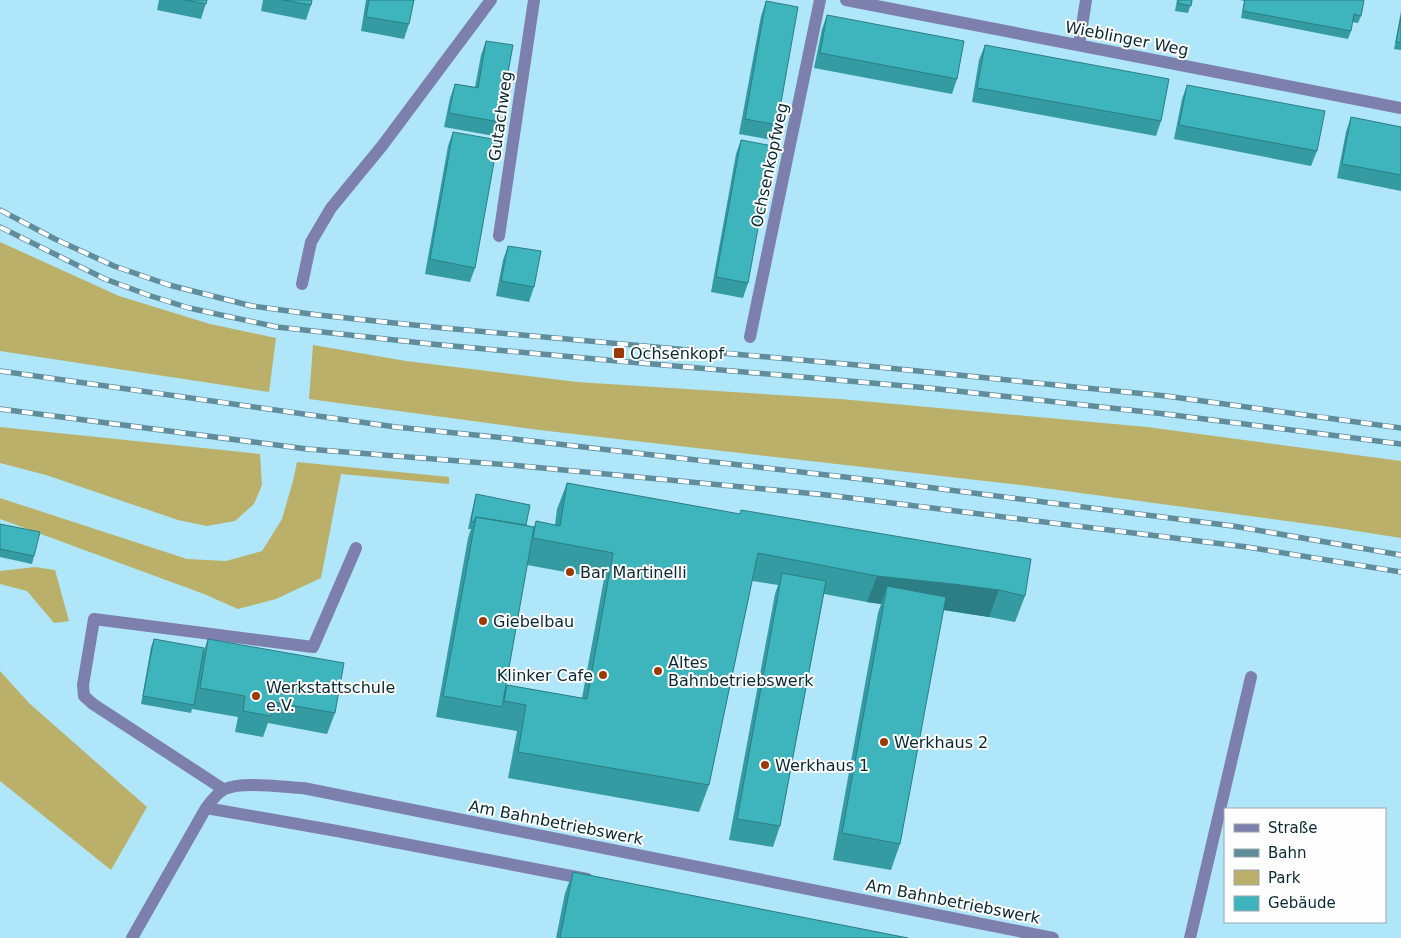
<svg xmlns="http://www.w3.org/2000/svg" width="1401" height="938" viewBox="0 0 1401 938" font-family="'DejaVu Sans',sans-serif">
	<rect width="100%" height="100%" fill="#afe6f9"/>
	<path fill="#bab069" d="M 0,242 L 119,296 L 210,324 L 276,338 L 269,392 L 0,351 Z
		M 313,345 L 406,361 L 577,382 L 840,399 L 1147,427 L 1401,461 L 1401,538 L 1331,527 L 1029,486 L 539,430 L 309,399 Z
		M 0,427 L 260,454 L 262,485 L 254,504 L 235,521 L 207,526 L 178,520 L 46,475 L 0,463 Z
		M 297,462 L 449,477 L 449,484 L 341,474 L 321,578 L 276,599 L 238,609 L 204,594 L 0,519 L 0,498 L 187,559 L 226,561 L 262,551 L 282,519 L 293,481 Z
		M 35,567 L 55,570 L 69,621 L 54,623 L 27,591 L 0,584 L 0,571 Z
		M 0,671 L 29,703 L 147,807 L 111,870 L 0,781 Z"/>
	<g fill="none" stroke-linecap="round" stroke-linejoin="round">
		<path stroke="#7d7fad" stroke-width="12" d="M 846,0 L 1401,108
			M 1079,45 L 1086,0
			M 499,236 L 534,0
			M 302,284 L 311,242 L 331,208 L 382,146 L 491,0
			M 750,337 L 820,0
			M 223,789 L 93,704 L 84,696 L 83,685 L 94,619 L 313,647 L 356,548
			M 206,808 L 337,831 L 587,879
			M 132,938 L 206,808 C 211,801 217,793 225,789 C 241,781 284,787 303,788 L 1053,938
			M 1190,938 L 1251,677"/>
		<g stroke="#608d9c" stroke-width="5.5">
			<path id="rail" d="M 0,210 L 55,239 L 114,266 L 169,285 L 252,306 L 318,315 L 433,327 L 868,366 L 1166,396 L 1401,428
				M 0,227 L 105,279 L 151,296 L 189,308 L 277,327 L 431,344 L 618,361 L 929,388 L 1165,414 L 1401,444
				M 0,371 L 396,427 L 514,439 L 879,481 L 1233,526 L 1401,555
				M 0,409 L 307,449 L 511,465 L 827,495 L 1247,547 L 1401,572"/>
		</g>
		<use href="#rail" stroke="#fdfdfd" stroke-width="4" stroke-dasharray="11" stroke-linecap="butt"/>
	</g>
	<path fill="#359ba2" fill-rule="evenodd" d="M 159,0 L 207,0 L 201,19 L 157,10 Z
		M 263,0 L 312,0 L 311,5 L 306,20 L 261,11 Z
		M 366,0 L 414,0 L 409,24 L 404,39 L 361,31 Z
		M 1177,0 L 1192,0 L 1188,13 L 1175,11 Z
		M 1240,0 L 1364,0 L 1361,16 L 1358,23 L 1352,22 L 1351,31 L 1348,39 L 1241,18 L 1244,1 Z
		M 766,1 L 777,125 L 772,140 L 739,134 L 761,16 Z
		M 1401,11 L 1401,50 L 1394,49 Z
		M 827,15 L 957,79 L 952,94 L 814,68 L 822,29 Z
		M 486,41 L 499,122 L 494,136 L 444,127 L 450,98 L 455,84 L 475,87 L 481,55 Z
		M 985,45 L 1161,121 L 1156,136 L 972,102 L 979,60 Z
		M 1187,85 L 1317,151 L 1311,166 L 1174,139 L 1182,99 Z
		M 1351,117 L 1401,127 L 1401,191 L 1337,178 L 1346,132 Z
		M 453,132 L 475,268 L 470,282 L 425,274 L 448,146 Z
		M 741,140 L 748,283 L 743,298 L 711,292 L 736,154 Z
		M 508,246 L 534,287 L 529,302 L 496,296 L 503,260 Z
		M 567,483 L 740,514 L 741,510 L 1025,596 L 1015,622 L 989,617 L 943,610 L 900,844 L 891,870 L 833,860 L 878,613 L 881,604 L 867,602 L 824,594 L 780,826 L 773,847 L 729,840 L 775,594 L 778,585 L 752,581 L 709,785 L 699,812 L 508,778 L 517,731 L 436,717 L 468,538 L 471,529 L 468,529 L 474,502 L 476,494 L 526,525 L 534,527 L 536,521 L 555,525 L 557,509 ZM 527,565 L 604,579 L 582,698 L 507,685 L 505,689 Z
		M 0,524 L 34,556 L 32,564 L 0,557 Z
		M 154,639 L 203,653 L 208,639 L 335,713 L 327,734 L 268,723 L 263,737 L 235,732 L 238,717 L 192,709 L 191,713 L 141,704 L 151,647 Z
		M 573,872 L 908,938 L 556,938 L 565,893 Z"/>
	<path fill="#2b7e84" d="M 877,576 L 953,584 L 999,590 L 989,617 L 944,610 L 884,604 L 887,586 L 881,604 L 867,602 Z"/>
	<path fill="#3eb4bc" stroke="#2b7e84" d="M 185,0 L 207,0 L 206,4 Z
		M 283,0 L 312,0 L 311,5 Z
		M 369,0 L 414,0 L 409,24 L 366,17 Z
		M 1178,0 L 1192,0 L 1191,6 L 1178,3 Z
		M 1245,0 L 1364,0 L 1361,16 L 1354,14 L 1351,31 L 1243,11 Z
		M 766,1 L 798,7 L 777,125 L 745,119 Z
		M 827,15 L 964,41 L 957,79 L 820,53 Z
		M 1401,17 L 1401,42 L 1396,42 Z
		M 486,41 L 513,45 L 499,122 L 449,113 L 455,84 L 478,88 Z
		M 985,45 L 1169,79 L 1161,121 L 977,88 Z
		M 1187,85 L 1325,111 L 1317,151 L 1179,125 Z
		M 1351,117 L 1401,127 L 1401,175 L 1342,164 Z
		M 453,132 L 498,140 L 475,268 L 430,259 Z
		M 741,140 L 773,146 L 748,283 L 716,277 Z
		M 508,246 L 541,251 L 534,287 L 501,281 Z
		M 567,483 L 740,514 L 741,510 L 1031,559 L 1025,596 L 999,590 L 953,584 L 877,576 L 758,553 L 709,785 L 518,752 L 526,705 L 504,701 L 507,685 L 587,699 L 613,553 L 533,538 L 536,521 L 560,526 Z
		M 476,494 L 530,505 L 526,525 L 476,517 L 474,522 L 471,521 Z
		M 476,517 L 534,527 L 502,707 L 443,696 Z
		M 0,524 L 40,532 L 34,556 L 0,549 Z
		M 782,573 L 826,581 L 780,826 L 737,819 Z
		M 887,586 L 946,597 L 900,844 L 842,833 Z
		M 154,639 L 204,648 L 194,705 L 143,696 Z
		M 208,639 L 344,663 L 335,713 L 273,702 L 271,716 L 243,711 L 245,696 L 200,688 Z
		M 573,872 L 908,938 L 560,938 Z"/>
	<g fill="#9c3802" stroke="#fdfdfd" stroke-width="2">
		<rect x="613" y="347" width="12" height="12" rx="2.5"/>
		<circle cx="570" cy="572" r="5"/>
		<circle cx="483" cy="621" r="5"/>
		<circle cx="658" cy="671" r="5"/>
		<circle cx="603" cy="675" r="5"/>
		<circle cx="256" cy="696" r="5"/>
		<circle cx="884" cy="742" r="5"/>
		<circle cx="765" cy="765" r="5"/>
	</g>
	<g text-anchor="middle" stroke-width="4" stroke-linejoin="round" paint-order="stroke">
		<g font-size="16" fill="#082933" stroke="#fdfdfd">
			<text transform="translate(1127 38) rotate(11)" y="6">Wieblinger Weg</text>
			<text transform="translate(500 116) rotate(-82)" y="6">Gutachweg</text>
			<text transform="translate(769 165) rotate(-78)" y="6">Ochsenkopfweg</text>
			<text transform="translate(556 822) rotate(11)" y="6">Am Bahnbetriebswerk</text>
			<text transform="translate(953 901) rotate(11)" y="6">Am Bahnbetriebswerk</text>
		</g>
		<g font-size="16" fill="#082933" stroke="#fdfdfd" text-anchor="start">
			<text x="630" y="359">Ochsenkopf</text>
			<text x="580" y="578">Bar Martinelli</text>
			<text x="493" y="627">Giebelbau</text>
			<text x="668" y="668">Altes<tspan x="668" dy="18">Bahnbetriebswerk</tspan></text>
			<text x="593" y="681" text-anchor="end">Klinker Cafe</text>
			<text x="266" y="693">Werkstattschule<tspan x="266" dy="18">e.V.</tspan></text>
			<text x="894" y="748">Werkhaus 2</text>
			<text x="775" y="771">Werkhaus 1</text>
		</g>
	</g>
	<rect x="1224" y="808" width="162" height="115" fill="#fdfdfd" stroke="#9ba8ac"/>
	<rect x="1234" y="824" width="25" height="8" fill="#7d7fad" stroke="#9ba8ac"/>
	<text x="1268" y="833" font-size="15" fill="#082933">Straße</text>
	<rect x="1234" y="849" width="25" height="8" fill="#608d9c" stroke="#9ba8ac"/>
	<text x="1268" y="858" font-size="15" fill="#082933">Bahn</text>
	<rect x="1234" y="870" width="25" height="15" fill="#bab069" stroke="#9ba8ac"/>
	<text x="1268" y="883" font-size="15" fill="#082933">Park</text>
	<rect x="1234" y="896" width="25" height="15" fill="#3eb4bc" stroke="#9ba8ac"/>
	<text x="1268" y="908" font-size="15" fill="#082933">Gebäude</text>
</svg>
